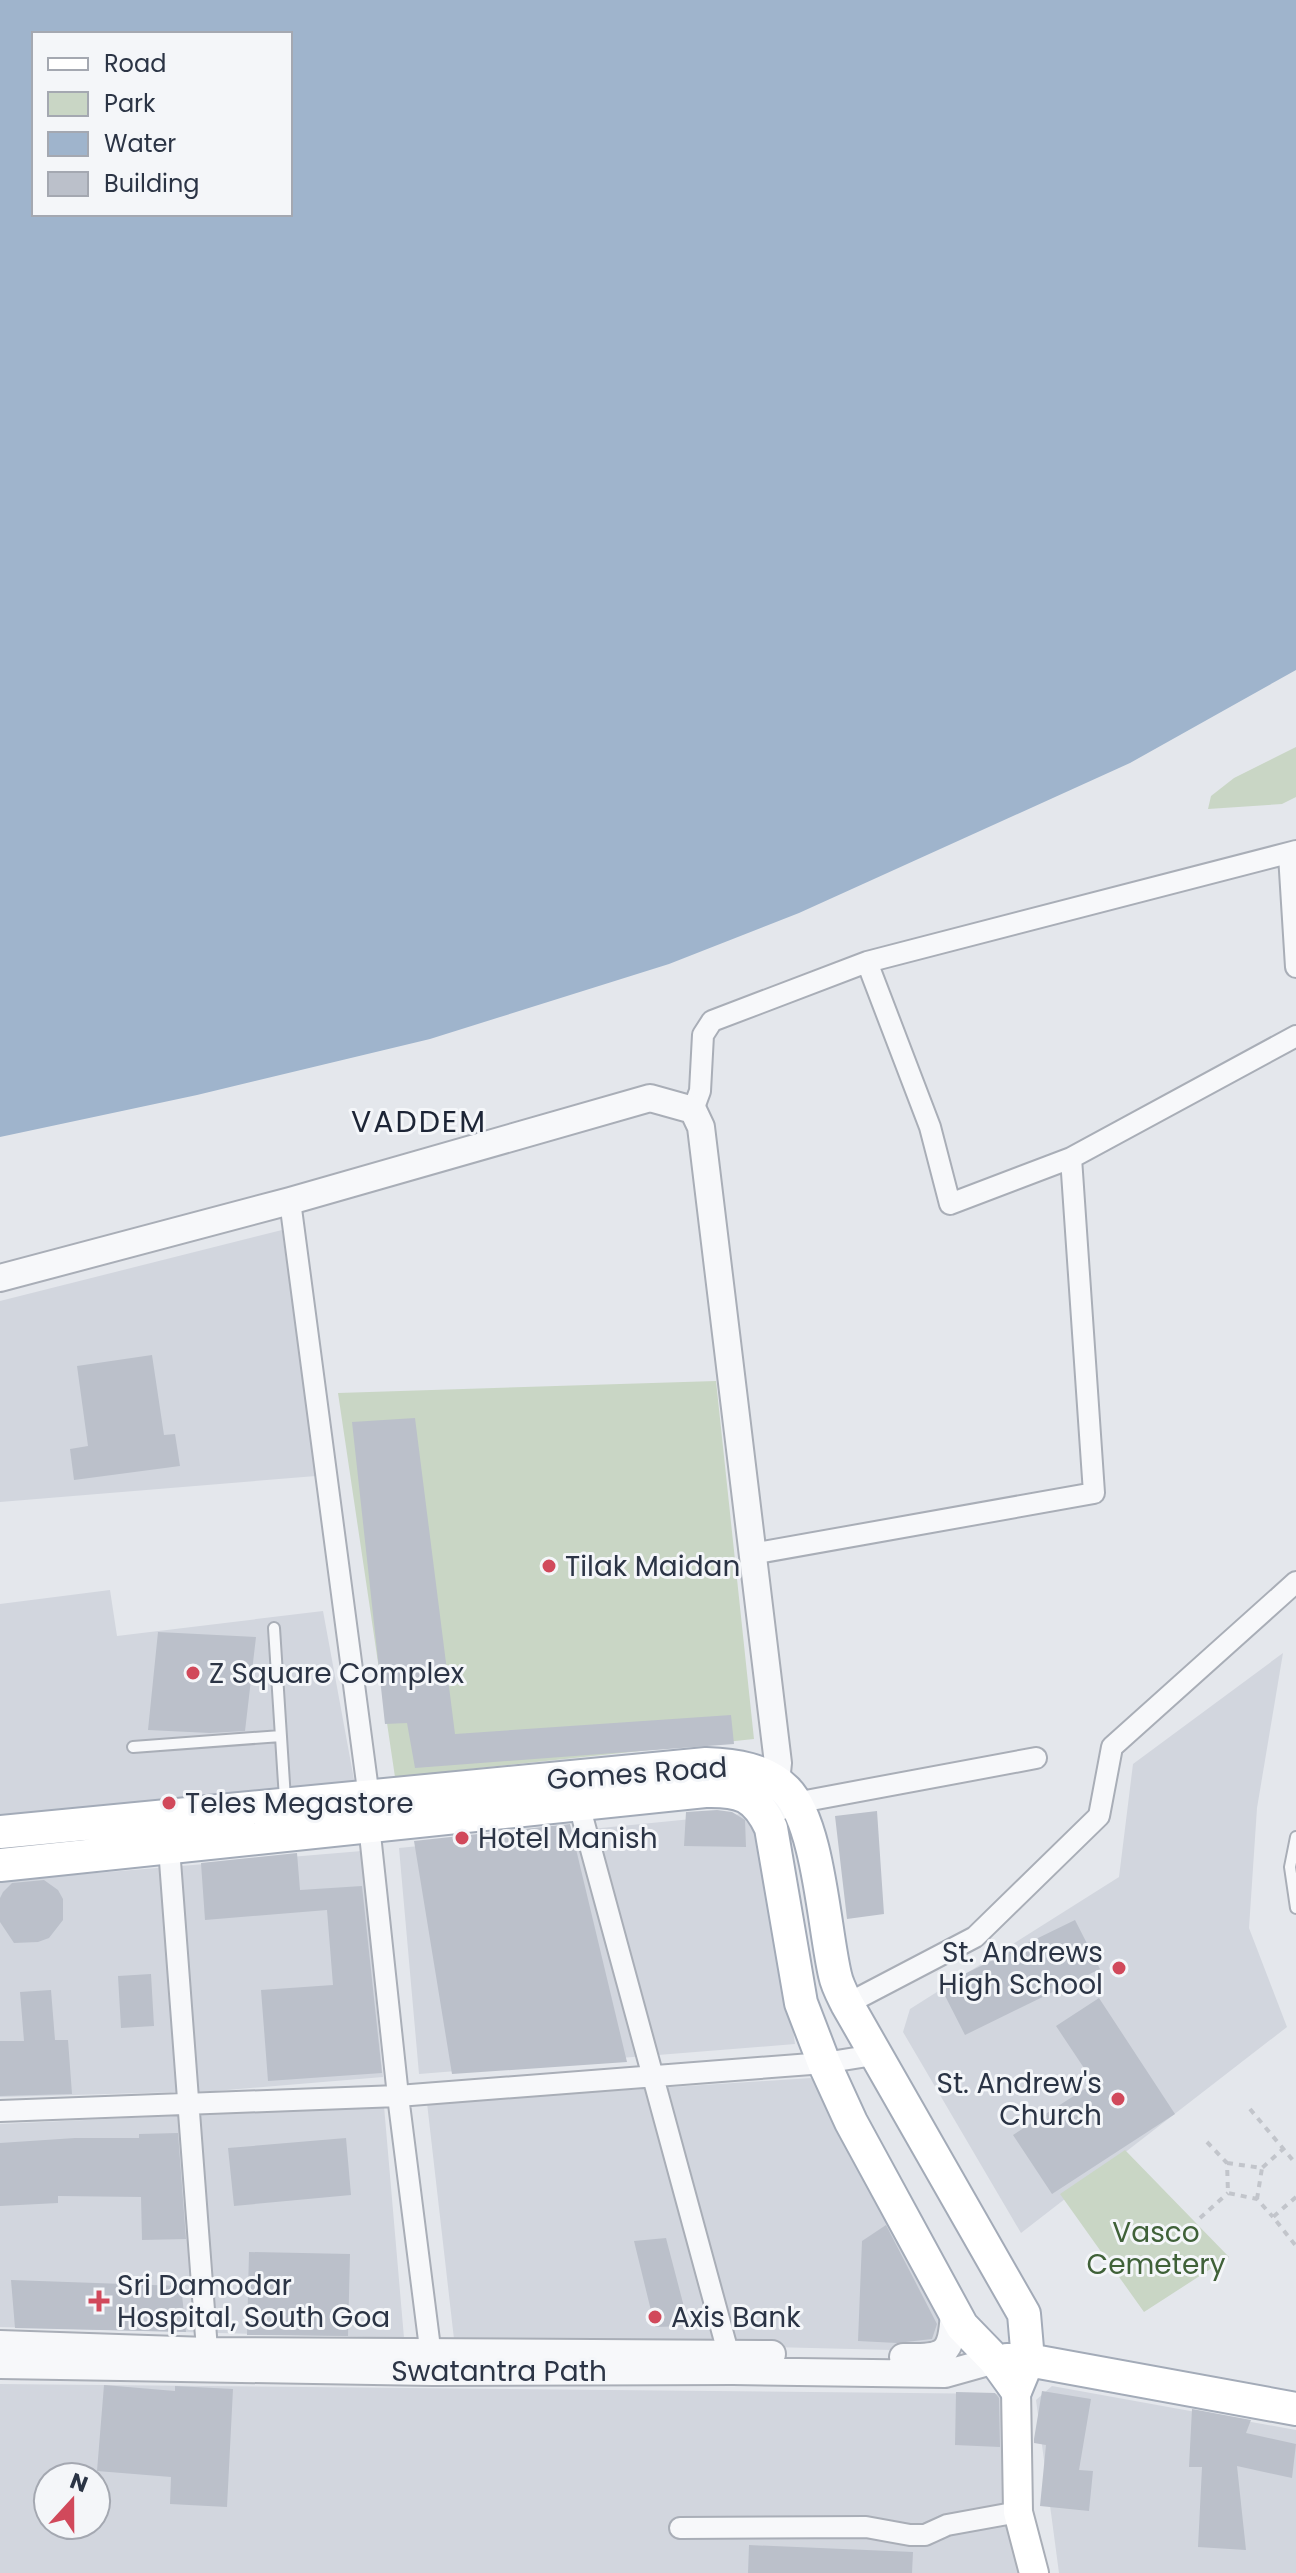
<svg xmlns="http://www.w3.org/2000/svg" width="1296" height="2573" viewBox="0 0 1296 2573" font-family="Poppins,sans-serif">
	<rect width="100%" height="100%" fill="#e4e7ec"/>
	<path fill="#d2d6de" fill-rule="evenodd" d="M 282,1230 L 316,1476 L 0,1502 L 0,1301 Z
		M 110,1590 L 117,1636 L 323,1611 L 355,1785 L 0,1825 L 0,1604 Z
		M 1283,1653 L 1257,1808 L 1249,1928 L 1287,2027 L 1021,2233 L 903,2032 L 910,2009 L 1119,1877 L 1133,1764 Z
		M 762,1812 L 795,2044 L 419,2074 L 399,1848 Z
		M 362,1851 L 383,2077 L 215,2091 L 0,2097 L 0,1881 Z
		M 811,2078 L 942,2319 L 932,2351 L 454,2339 L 427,2103 Z
		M 384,2106 L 404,2338 L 0,2327 L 0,2124 Z
		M 0,2384 L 1009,2394 L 1023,2573 L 0,2573 ZM 48,2477 L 96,2477 L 96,2525 L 48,2525 Z
		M 1052,2386 L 1296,2430 L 1296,2573 L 1059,2573 L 1036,2400 Z"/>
	<path fill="#c9d6c5" d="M 1296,747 L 1296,797 L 1282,804 L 1208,809 L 1211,796 L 1234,778 Z
		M 716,1381 L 754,1739 L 395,1777 L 338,1393 Z
		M 1125,2150 L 1229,2257 L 1144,2312 L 1060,2194 Z"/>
	<path fill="#9fb4cc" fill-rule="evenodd" d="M 0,0 L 1296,0 L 1296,670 L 1130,763 L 799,913 L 669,964 L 430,1039 L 197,1095 L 0,1137 ZM 34,34 L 290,34 L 290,214 L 34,214 Z"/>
	<path fill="#bbc0ca" d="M 152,1355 L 164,1435 L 175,1434 L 180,1466 L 74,1480 L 70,1449 L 88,1446 L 77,1366 Z
		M 415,1418 L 455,1734 L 731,1715 L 734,1744 L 415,1768 L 407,1723 L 385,1724 L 352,1422 Z
		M 158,1632 L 256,1637 L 245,1731 L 210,1733 L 148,1730 Z
		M 717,1810 L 732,1812 L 745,1820 L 746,1847 L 684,1846 L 686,1812 Z
		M 877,1811 L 884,1914 L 847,1919 L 835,1816 Z
		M 570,1824 L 627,2062 L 452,2074 L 414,1841 Z
		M 297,1853 L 300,1890 L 362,1886 L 382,2073 L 268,2081 L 261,1990 L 333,1985 L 327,1910 L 205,1920 L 201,1863 Z
		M 44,1880 L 58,1890 L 63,1899 L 63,1920 L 49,1938 L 38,1942 L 14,1943 L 0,1922 L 0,1898 L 3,1892 L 12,1883 Z
		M 1075,1920 L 1100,1969 L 965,2035 L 940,1986 Z
		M 151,1974 L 154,2026 L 121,2028 L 118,1976 Z
		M 51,1990 L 55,2040 L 68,2040 L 72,2094 L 0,2096 L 0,2041 L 24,2041 L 20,1992 Z
		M 1099,1998 L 1175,2114 L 1052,2194 L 1013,2135 L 1094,2083 L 1056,2026 Z
		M 178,2133 L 186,2239 L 142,2240 L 141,2197 L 58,2196 L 58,2203 L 0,2206 L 0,2143 L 75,2138 L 139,2138 L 139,2134 Z
		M 346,2138 L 351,2195 L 234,2206 L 228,2148 Z
		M 886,2225 L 937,2324 L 932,2339 L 897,2343 L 858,2341 L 862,2241 Z
		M 666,2238 L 689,2326 L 655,2327 L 634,2241 Z
		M 249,2252 L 350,2254 L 348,2336 L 247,2335 Z
		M 11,2280 L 181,2286 L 186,2332 L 15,2328 Z
		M 104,2385 L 175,2391 L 175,2386 L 233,2389 L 227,2507 L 170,2504 L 171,2477 L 97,2471 Z
		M 1042,2391 L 1091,2399 L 1079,2470 L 1093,2471 L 1089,2511 L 1040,2506 L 1046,2445 L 1034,2443 L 1034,2439 Z
		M 956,2392 L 995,2393 L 999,2398 L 1000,2447 L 955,2445 Z
		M 1192,2409 L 1251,2420 L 1246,2433 L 1296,2444 L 1292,2478 L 1237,2466 L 1246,2550 L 1198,2547 L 1202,2467 L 1189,2467 Z
		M 749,2545 L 913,2552 L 912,2573 L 748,2573 Z"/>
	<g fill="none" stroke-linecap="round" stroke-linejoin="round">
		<g stroke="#a9aeb7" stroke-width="14">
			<path id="service" d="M 274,1628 L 285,1799
				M 133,1747 L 281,1736
				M 1296,1837 L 1290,1867 L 1296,1908"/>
		</g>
		<g stroke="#a9aeb7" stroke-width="24">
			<path id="minor" d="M 1289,855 L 1296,967
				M 867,962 L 930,1127 L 950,1204 L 1071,1158
				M 693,1110 L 700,1091 L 703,1035 L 712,1021 L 867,962 L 1296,851
				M 290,1201 L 369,1798 L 369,1825 L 398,2096 L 432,2364
				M 752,1554 L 1094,1493 L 1071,1158 L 1296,1036
				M 579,1805 L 732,2367
				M 766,1816 L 795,1803 L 1036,1758
				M 169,1848 L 208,2363
				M 847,2004 L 975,1937 L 1099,1816 L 1112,1747 L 1296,1582
				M 0,2111 L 398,2096 L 824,2063 L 874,2055
				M 680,2528 L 866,2527 L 910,2535 L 925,2535 L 947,2525 L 1018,2512"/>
		</g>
		<g stroke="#a9aeb7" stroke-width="30">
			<path id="tertiary" d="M 0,1278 L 290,1201 L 650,1098 L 693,1110 L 701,1127 L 778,1763 L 776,1782 L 769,1795
				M 0,2344 L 207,2351 L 772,2354
				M 903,2357 C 946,2358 952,2355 954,2310
				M 0,2365 L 433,2372 L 733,2371 L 945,2374 L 995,2360"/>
		</g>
		<g stroke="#a9aeb7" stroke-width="32">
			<path id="secondary" d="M 1016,2389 L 1018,2512 L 1034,2573"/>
		</g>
		<g stroke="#a3abb8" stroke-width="36">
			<path id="primary" d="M 0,1832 L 706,1764 C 735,1765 765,1769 786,1790 C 819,1823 824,1929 835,1975 C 837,1985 842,1994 847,2004 L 1024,2314 L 1028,2360 L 1016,2389
				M 0,1865 L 705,1791 C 740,1790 756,1795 771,1828 L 801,2003 L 824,2063 L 851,2122 L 962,2326 L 995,2360 L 1016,2389
				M 1007,2360 L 1028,2360 L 1296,2409"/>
		</g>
		<path stroke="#c2c5cb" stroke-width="4" stroke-dasharray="6 6" stroke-linecap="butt" d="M 1250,2109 L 1296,2164
			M 1207,2142 L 1227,2163 L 1228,2193 L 1257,2199 L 1273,2217
			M 1227,2163 L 1262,2168 L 1283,2149
			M 1296,2197 L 1273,2217 L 1296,2246
			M 1257,2199 L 1262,2168
			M 1200,2218 L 1228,2193"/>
		<use href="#service" stroke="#f7f8fa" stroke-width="10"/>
		<use href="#minor" stroke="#f7f8fa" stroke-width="20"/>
		<use href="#tertiary" stroke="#f7f8fa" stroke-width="26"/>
		<use href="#secondary" stroke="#fff" stroke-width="28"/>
		<use href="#primary" stroke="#fff" stroke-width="32"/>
	</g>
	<g fill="#d1495b" stroke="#f4f6f9" stroke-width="3">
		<circle cx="549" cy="1566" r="8"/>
		<circle cx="193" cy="1673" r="8"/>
		<circle cx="169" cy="1803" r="8"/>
		<circle cx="462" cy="1838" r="8"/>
		<circle cx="1119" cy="1968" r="8"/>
		<circle cx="1118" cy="2099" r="8"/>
		<path d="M95 2289h8v8h8v8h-8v8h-8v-8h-8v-8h8z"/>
		<circle cx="655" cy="2317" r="8"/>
	</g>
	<g text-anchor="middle" stroke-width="6" stroke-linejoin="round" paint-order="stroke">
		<g font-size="28" fill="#2b3445" stroke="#f4f6f9" text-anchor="start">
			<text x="565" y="1576">Tilak Maidan</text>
			<text x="209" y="1683">Z Square Complex</text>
			<text x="185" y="1813">Teles Megastore</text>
			<text x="478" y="1848">Hotel Manish</text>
			<text x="1103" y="1962" text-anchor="end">St. Andrews<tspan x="1103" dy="32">High School</tspan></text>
			<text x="1102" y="2093" text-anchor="end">St. Andrew's<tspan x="1102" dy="32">Church</tspan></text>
			<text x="117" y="2295">Sri Damodar<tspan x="117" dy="32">Hospital, South Goa</tspan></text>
			<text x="671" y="2327">Axis Bank</text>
		</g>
		<g font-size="28" fill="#2b3445" stroke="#f4f6f9">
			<text transform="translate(637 1773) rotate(-4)" y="10">Gomes Road</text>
			<text x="499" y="2381">Swatantra Path</text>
		</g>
		<g font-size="28" fill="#3f6138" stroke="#f4f6f9">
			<text x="1156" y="2242">Vasco<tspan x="1156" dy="32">Cemetery</tspan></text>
		</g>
		<g font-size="30" letter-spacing="2" fill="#1d2536" stroke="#f4f6f9">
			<text x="419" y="1132">VADDEM</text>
		</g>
	</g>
	<rect x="32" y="32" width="260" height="184" fill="#f4f6f9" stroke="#a4a8b1" stroke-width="2"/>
	<rect x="48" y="58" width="40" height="12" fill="#ffffff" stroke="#a4a8b1" stroke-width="2"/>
	<text x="104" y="72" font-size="24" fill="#2b3445">Road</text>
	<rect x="48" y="92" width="40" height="24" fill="#c9d6c5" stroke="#a4a8b1" stroke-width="2"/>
	<text x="104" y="112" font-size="24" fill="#2b3445">Park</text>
	<rect x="48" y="132" width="40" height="24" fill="#9fb4cc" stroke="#a4a8b1" stroke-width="2"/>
	<text x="104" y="152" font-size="24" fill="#2b3445">Water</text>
	<rect x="48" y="172" width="40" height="24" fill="#bbc0ca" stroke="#a4a8b1" stroke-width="2"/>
	<text x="104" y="192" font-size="24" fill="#2b3445">Building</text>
	<g transform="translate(72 2501) rotate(21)"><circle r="38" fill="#f4f6f9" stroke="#a4a8b1" stroke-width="2"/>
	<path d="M0-6L14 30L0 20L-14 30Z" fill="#d1495b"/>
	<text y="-12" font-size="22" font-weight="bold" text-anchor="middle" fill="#2b3445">N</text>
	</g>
</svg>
